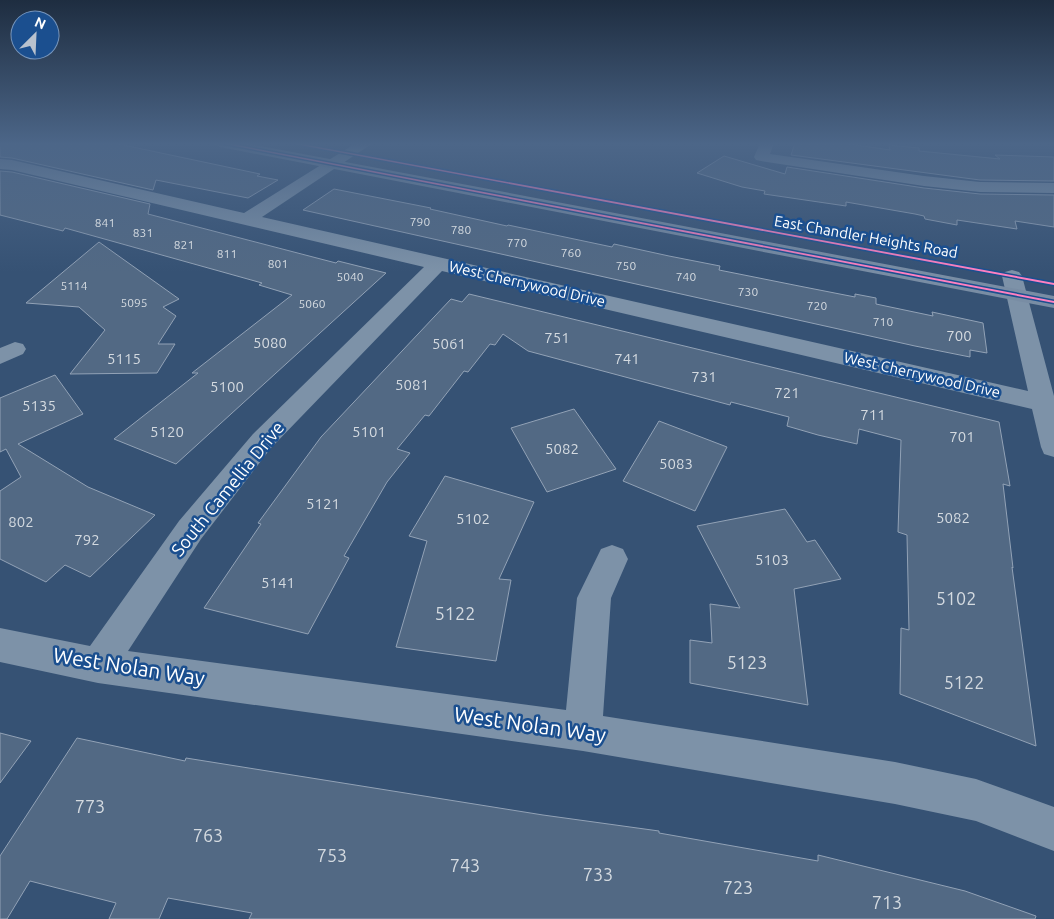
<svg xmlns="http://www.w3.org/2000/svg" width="1054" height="919" viewBox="0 0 1054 919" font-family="Ubuntu,sans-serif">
	<rect width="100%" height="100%" fill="#365274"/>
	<path fill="#526984" stroke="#92a2b6" d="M 0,143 L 114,143 L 260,174 L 257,176 L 278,180 L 248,198 L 156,180 L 153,190 L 12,158 L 0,157 Z
		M 795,143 L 843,143 L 890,150 L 889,145 L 919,148 L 919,151 L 1000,159 L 995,155 L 1054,157 L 1054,181 L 980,180 L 791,155 Z
		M 724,156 L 785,174 L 787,167 L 924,188 L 980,194 L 1054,195 L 1054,227 L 1015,221 L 1017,229 L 957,220 L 957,225 L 925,219 L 924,216 L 915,214 L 846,202 L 846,206 L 764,194 L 765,191 L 742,187 L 697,173 Z
		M 0,171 L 12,172 L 150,204 L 148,214 L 336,263 L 338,261 L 386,273 L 176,464 L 114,439 L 198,373 L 192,373 L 292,295 L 259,285 L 262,283 L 65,228 L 63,231 L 0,215 Z
		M 334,189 L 431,208 L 430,209 L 507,226 L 508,225 L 612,247 L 614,244 L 669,256 L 720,266 L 719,270 L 799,286 L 855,297 L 855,294 L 876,298 L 876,304 L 933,316 L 932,312 L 983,323 L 987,353 L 970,350 L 970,357 L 915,346 L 303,210 Z
		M 99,242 L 179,299 L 163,307 L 176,316 L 158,344 L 175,344 L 157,373 L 70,374 L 105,330 L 79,307 L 26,303 Z
		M 469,294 L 999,422 L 1010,486 L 1003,484 L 1013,568 L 1012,567 L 1036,746 L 900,694 L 901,628 L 909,630 L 907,535 L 898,532 L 901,440 L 859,429 L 857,444 L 818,435 L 787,426 L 789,417 L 731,402 L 730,405 L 528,351 L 503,334 L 495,345 L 490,344 L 468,372 L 464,371 L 429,416 L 425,415 L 397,449 L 410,453 L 387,482 L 344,556 L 349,558 L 308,634 L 204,608 L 261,524 L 258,523 L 321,437 L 451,299 L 462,302 Z
		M 55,375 L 83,414 L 18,444 L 88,487 L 155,515 L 90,577 L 65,565 L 46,582 L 0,559 L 0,491 L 21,477 L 6,449 L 0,452 L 0,398 Z
		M 574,409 L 616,469 L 547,492 L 511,428 Z
		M 659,421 L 727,447 L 695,511 L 623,481 Z
		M 445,476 L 534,502 L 499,579 L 511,580 L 496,661 L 396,647 L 427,541 L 409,536 Z
		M 785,509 L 807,542 L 815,540 L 841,579 L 794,589 L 808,705 L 690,683 L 690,640 L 712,643 L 710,604 L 740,608 L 697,526 Z
		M 0,733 L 31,741 L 0,783 Z
		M 77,738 L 185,761 L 186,758 L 543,815 L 659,831 L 659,833 L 818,861 L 818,855 L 965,891 L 1036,916 L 1035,919 L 249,919 L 252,913 L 168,898 L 159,919 L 109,919 L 116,903 L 30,881 L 7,919 L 0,919 L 0,856 Z"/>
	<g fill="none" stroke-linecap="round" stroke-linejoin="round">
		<path fill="#7d92a8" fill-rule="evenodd" d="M 356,143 L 373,143 L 262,217 L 1028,391 L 1002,276 L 1005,272 L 1012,270 L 1019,272 L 1022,276 L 1054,396 L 1054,457 L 1044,454 L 1041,447 L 1032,409 L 442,271 L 271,448 L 201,539 L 128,651 L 566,710 L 577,598 L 601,549 L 612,545 L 623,549 L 628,559 L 611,598 L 603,716 L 895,762 L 976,779 L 1054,807 L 1054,851 L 976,821 L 895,804 L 583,751 L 98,683 L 0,662 L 0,628 L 90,646 L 179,521 L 253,434 L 424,267 L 12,170 L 0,169 L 0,159 L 12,160 L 244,213 Z
			M 760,143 L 774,143 L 770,154 L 924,176 L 980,182 L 1054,183 L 1054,193 L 980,192 L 924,186 L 761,161 L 756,160 L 754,157 Z
			M 15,342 L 23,344 L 26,349 L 23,354 L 0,364 L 0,348 Z"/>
		<path fill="#798da4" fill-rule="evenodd" d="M 213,143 L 245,143 L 1054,296 L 1054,308 L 220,147 Z"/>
		<g stroke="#1b4f8f" stroke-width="3">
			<path id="cycleway" d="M 227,143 L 1054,301 L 1054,303 L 219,143 Z
				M 297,143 L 1054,283 L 1054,285 L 289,143 Z"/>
		</g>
		<use href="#cycleway" fill="#ff80c0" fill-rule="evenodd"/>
	</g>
	<linearGradient id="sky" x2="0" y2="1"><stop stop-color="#1e2d40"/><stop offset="0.53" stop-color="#4c6688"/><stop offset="1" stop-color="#4c6688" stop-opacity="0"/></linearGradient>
	<rect width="1054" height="272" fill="url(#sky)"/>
	<g text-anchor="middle" stroke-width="5" stroke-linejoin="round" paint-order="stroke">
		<g font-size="12" fill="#d4dae0">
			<text x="420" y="226">790</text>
			<text x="105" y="227">841</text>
			<text x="461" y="234">780</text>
			<text x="143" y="237">831</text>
			<text x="517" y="247">770</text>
			<text x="184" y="249">821</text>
			<text x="571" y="257">760</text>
			<text x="227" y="258">811</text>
			<text x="278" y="268">801</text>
			<text x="626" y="270">750</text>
			<text x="350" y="281">5040</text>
			<text x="686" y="281">740</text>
			<text x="74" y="290">5114</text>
			<text x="748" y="296">730</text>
			<text x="134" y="307">5095</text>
			<text x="312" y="308">5060</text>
			<text x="817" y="310">720</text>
			<text x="883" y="326">710</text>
		</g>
		<g font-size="15" fill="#fff" stroke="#1b4f8f">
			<text transform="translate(866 237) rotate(10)" y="5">East Chandler Heights Road</text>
			<text transform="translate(527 284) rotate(13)" y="5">West Cherrywood Drive</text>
			<text transform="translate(922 375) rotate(13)" y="5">West Cherrywood Drive</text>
		</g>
		<g font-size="15" fill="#d4dae0">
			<text x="959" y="341">700</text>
			<text x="557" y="343">751</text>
			<text x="270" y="348">5080</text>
			<text x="449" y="349">5061</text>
			<text x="124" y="364">5115</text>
			<text x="627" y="364">741</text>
			<text x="704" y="382">731</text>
			<text x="412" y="390">5081</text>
			<text x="227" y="392">5100</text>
			<text x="787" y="398">721</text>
			<text x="39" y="411">5135</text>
			<text x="873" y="420">711</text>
			<text x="167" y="437">5120</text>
			<text x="369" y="437">5101</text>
			<text x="962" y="442">701</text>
			<text x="562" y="454">5082</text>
			<text x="676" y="469">5083</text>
			<text x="323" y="509">5121</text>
			<text x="953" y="523">5082</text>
			<text x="473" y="524">5102</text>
			<text x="21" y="527">802</text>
			<text x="87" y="545">792</text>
			<text x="772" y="565">5103</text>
			<text x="278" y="588">5141</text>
		</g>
		<g font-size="18" fill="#fff" stroke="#1b4f8f">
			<text transform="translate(228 489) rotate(-51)" y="6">South Camellia Drive</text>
		</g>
		<g font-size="18" fill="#d4dae0">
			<text x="956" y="605">5102</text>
			<text x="455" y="620">5122</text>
			<text x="747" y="669">5123</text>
			<text x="964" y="689">5122</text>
			<text x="90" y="813">773</text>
			<text x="208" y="842">763</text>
			<text x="332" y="862">753</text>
			<text x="465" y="872">743</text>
			<text x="598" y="881">733</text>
			<text x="738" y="894">723</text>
			<text x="887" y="909">713</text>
		</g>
		<g font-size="21" fill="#fff" stroke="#1b4f8f">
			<text transform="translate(129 667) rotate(9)" y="7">West Nolan Way</text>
			<text transform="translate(530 725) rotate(8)" y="7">West Nolan Way</text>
		</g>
	</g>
	<g transform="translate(35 35) rotate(24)"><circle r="24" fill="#1b4f8f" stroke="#7695bc"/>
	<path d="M0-4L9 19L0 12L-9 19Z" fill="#b9c2ce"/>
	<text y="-8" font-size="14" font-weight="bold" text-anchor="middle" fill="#ffffff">N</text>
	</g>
</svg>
